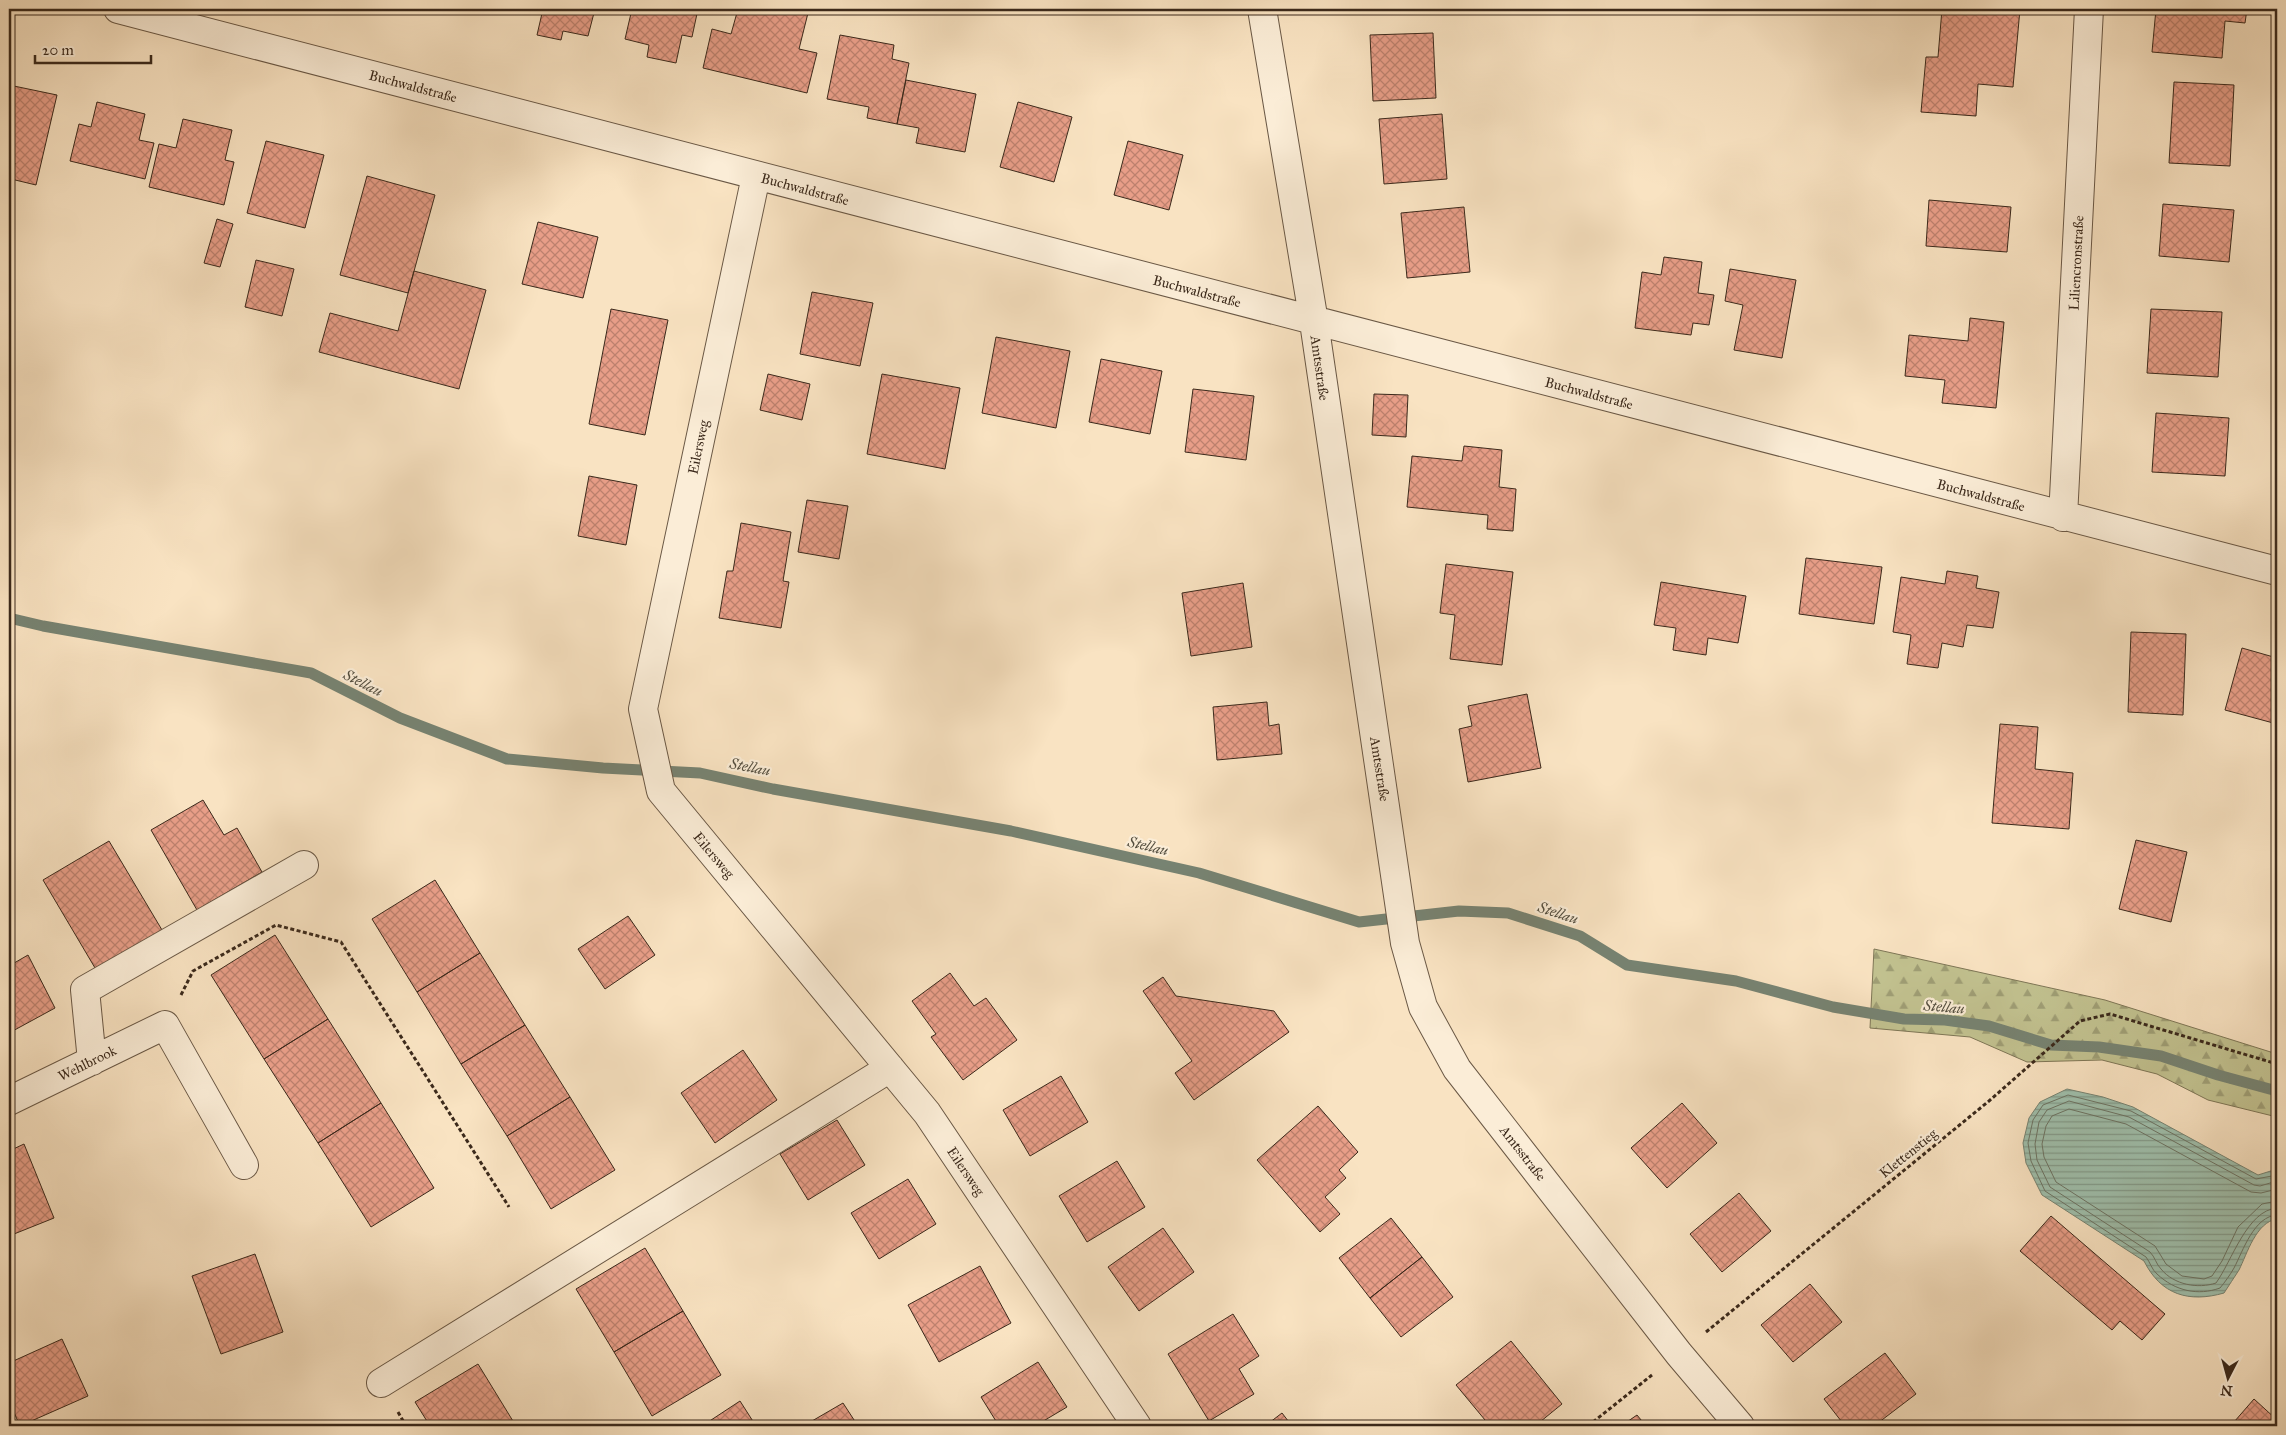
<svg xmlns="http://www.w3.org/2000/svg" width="2286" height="1435" viewBox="0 0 2286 1435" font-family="'IM FELL Great Primer',serif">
	<defs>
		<pattern id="forest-firs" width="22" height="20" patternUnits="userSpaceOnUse" patternTransform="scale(1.25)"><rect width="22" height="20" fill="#c2c290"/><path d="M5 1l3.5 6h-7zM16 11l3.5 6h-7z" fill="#9f9e75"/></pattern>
		<pattern id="water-rules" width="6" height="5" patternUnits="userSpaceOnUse" patternTransform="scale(1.25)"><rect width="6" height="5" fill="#9fbfac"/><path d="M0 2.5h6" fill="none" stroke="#839b8b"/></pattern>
		<pattern id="building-cross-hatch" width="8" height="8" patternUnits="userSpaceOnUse" patternTransform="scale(1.25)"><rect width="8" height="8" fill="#e89e88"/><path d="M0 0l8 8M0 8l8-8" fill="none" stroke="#bd816e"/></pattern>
	</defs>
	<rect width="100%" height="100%" fill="#f9e3c2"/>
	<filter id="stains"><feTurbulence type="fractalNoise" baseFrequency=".004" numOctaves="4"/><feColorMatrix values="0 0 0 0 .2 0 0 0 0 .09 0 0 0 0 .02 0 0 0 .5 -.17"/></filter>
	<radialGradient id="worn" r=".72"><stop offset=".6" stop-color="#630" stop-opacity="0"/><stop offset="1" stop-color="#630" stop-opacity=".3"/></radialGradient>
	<path fill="url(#forest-firs)" stroke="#7e7656" d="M 1874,949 L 2105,1000 L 2277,1054 L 2277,1117 L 2208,1100 L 2157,1074 L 2102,1060 L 2027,1062 L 1970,1037 L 1870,1028 Z"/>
	<path fill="url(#water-rules)" stroke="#778372" d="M 2067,1089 L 2103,1097 L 2133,1107 L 2258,1175 L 2277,1169 L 2277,1219 C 2256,1222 2247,1254 2239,1270 C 2234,1278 2229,1285 2224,1293 C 2189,1303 2161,1295 2144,1261 L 2042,1195 L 2026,1163 L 2023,1143 L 2029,1118 L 2040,1102 Z"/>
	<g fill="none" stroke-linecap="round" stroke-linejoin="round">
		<path stroke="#6d7464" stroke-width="1" d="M 2277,1175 L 2256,1179 L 2131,1111 L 2068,1095 L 2043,1105 L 2033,1120 L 2028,1143 L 2031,1161 L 2045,1191 L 2146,1257 C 2150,1262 2152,1270 2157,1274 C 2175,1291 2198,1296 2220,1288 C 2225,1282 2230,1275 2234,1268 C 2243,1251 2254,1216 2277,1215
			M 2277,1181 L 2260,1186 L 2254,1185 L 2129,1117 L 2069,1101 L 2047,1110 L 2039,1122 L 2035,1144 L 2037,1160 L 2050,1187 L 2150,1252 C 2155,1257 2156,1264 2161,1269 C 2174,1285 2198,1289 2216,1283 C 2232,1261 2247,1210 2277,1208
			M 2277,1189 L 2261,1193 L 2251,1192 L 2126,1124 L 2069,1109 L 2052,1116 L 2046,1126 L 2042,1144 L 2044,1157 L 2056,1182 L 2155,1246 L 2166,1264 L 2182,1276 L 2204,1279 L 2212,1276 L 2222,1261 L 2238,1227 L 2262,1204 L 2277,1201"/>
		<path stroke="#778372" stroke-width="11" d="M 9,618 L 43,626 L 311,673 L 400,718 L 507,759 L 603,768 L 700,773 L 773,789 L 1011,831 L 1199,873 L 1359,922 L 1459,911 L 1508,913 L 1580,936 L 1627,965 L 1736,981 L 1833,1007 L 1904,1019 L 1945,1020 L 1989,1026 L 2051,1045 L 2099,1047 L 2161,1056 L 2218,1075 L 2277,1091"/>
	</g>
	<path fill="url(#building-cross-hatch)" stroke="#3b291b" d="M 543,9 L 595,9 L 588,36 L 563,31 L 561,40 L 537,35 Z
		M 632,9 L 698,9 L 692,37 L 682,35 L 676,63 L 647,57 L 649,45 L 625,39 Z
		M 738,9 L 809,9 L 799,49 L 817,53 L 807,93 L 703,68 L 712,29 L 731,34 Z
		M 1942,9 L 2020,9 L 2013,87 L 1978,84 L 1976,116 L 1921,112 L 1926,57 L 1938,57 Z
		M 2156,9 L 2247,9 L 2245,23 L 2225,21 L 2222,58 L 2152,52 Z
		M 1433,33 L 1436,98 L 1373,101 L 1370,35 Z
		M 840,35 L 894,45 L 892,59 L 909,63 L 897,124 L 867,118 L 869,107 L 827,99 Z
		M 906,80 L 976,94 L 965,152 L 916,143 L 919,128 L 897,124 Z
		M 2174,82 L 2234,85 L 2230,166 L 2169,163 Z
		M 9,85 L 57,95 L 36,185 L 11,179 L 15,163 L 9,162 Z
		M 97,102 L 145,114 L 139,140 L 154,143 L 145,179 L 70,161 L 79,124 L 91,127 Z
		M 1018,102 L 1072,117 L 1054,182 L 1000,167 Z
		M 1442,114 L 1447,179 L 1384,184 L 1379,119 Z
		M 183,119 L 232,130 L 225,160 L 234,162 L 224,205 L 149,187 L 159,144 L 176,148 Z
		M 266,141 L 324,155 L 305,228 L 247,213 Z
		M 1128,141 L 1183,155 L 1169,210 L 1114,195 Z
		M 367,176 L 435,195 L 408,293 L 340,275 Z
		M 1929,200 L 2011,207 L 2007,252 L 1926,246 Z
		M 2163,204 L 2234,210 L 2229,262 L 2159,256 Z
		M 1464,207 L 1470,272 L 1407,278 L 1401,213 Z
		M 217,219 L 233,224 L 220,267 L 204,263 Z
		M 538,222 L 598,237 L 583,298 L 522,284 Z
		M 1664,257 L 1702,262 L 1698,293 L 1714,295 L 1709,325 L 1693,323 L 1691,335 L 1635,328 L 1642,272 L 1661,275 Z
		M 256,260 L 294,269 L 282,316 L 245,307 Z
		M 1730,269 L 1796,280 L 1782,358 L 1734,350 L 1743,305 L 1725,301 Z
		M 414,271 L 486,290 L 459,389 L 319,352 L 330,313 L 398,331 Z
		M 812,292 L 873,303 L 860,366 L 800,354 Z
		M 611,309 L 668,320 L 645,435 L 589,424 Z
		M 2151,309 L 2222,312 L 2218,377 L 2147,373 Z
		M 1970,318 L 2004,322 L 1996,408 L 1942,403 L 1945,380 L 1905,376 L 1909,335 L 1968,341 Z
		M 996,337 L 1070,351 L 1056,428 L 982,413 Z
		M 1101,359 L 1162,371 L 1150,434 L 1089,422 Z
		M 768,374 L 810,384 L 802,420 L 760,410 Z
		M 882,374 L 960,388 L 945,469 L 867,454 Z
		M 1193,389 L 1254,396 L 1246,460 L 1185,452 Z
		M 1374,394 L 1408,395 L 1406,437 L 1372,435 Z
		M 2156,413 L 2229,418 L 2225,476 L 2152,472 Z
		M 1464,446 L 1502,450 L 1499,487 L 1516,489 L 1513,531 L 1487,529 L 1488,515 L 1407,507 L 1412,456 L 1462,461 Z
		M 589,476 L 637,485 L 626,545 L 578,536 Z
		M 807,500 L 848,506 L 839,559 L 798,552 Z
		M 741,523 L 791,532 L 783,581 L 789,582 L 781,628 L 719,618 L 727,571 L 733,571 Z
		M 1806,558 L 1882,567 L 1874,624 L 1799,614 Z
		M 1446,564 L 1513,572 L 1502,665 L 1450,659 L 1455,615 L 1440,613 Z
		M 1947,571 L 1978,576 L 1976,588 L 1999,592 L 1993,628 L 1967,625 L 1963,647 L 1942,643 L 1938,668 L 1907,664 L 1911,635 L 1893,632 L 1901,577 L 1945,584 Z
		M 1661,582 L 1746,596 L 1738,643 L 1708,638 L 1706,655 L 1673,650 L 1676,628 L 1654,625 Z
		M 1243,583 L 1252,647 L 1191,656 L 1182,593 Z
		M 2131,632 L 2186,634 L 2183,715 L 2128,712 Z
		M 2242,648 L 2277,658 L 2277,724 L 2225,710 Z
		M 1527,694 L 1541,768 L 1468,782 L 1459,729 L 1472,726 L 1468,706 Z
		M 1267,702 L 1269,726 L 1279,724 L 1282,754 L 1217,760 L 1213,707 Z
		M 2000,724 L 2038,727 L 2035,769 L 2073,773 L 2069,829 L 1992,823 Z
		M 203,800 L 224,835 L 237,828 L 262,872 L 197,910 L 151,830 Z
		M 2136,840 L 2187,852 L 2171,922 L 2119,909 Z
		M 109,841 L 165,935 L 98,973 L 43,880 Z
		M 435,880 L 480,953 L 417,992 L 372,919 Z
		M 628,916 L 655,955 L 605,989 L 578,949 Z
		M 275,935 L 328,1019 L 264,1059 L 211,975 Z
		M 480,953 L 525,1025 L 461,1064 L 417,992 Z
		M 28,955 L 55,1008 L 9,1033 L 9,966 Z
		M 950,973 L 974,1006 L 986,998 L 1017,1040 L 963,1080 L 931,1037 L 936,1034 L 912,1001 Z
		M 1163,977 L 1176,996 L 1274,1011 L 1289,1032 L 1194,1100 L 1175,1073 L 1192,1061 L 1143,991 Z
		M 328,1019 L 381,1103 L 318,1143 L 264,1059 Z
		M 525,1025 L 570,1097 L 507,1136 L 461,1064 Z
		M 743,1050 L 777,1100 L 715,1143 L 681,1093 Z
		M 1061,1076 L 1088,1122 L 1030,1156 L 1003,1110 Z
		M 570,1097 L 615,1170 L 551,1209 L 507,1136 Z
		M 381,1103 L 434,1188 L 371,1227 L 318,1143 Z
		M 1682,1103 L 1717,1143 L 1667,1188 L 1631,1148 Z
		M 1318,1106 L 1358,1152 L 1339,1170 L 1346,1178 L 1325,1197 L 1340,1214 L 1320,1232 L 1257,1160 Z
		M 837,1120 L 865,1165 L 808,1200 L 780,1154 Z
		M 24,1144 L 54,1218 L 9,1236 L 9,1151 Z
		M 1117,1161 L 1145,1207 L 1087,1242 L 1059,1196 Z
		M 908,1179 L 936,1224 L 879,1259 L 851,1213 Z
		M 1739,1193 L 1771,1231 L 1722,1272 L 1690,1234 Z
		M 2051,1216 L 2165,1314 L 2142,1340 L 2120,1321 L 2112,1330 L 2020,1251 Z
		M 1391,1218 L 1422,1257 L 1370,1298 L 1339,1258 Z
		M 1163,1228 L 1194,1272 L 1139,1311 L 1108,1267 Z
		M 645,1248 L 683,1311 L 614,1352 L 576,1289 Z
		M 255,1254 L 283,1332 L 221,1354 L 192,1276 Z
		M 1422,1257 L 1453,1297 L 1401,1337 L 1370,1298 Z
		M 980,1266 L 1011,1323 L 939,1362 L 908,1305 Z
		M 1810,1284 L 1842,1322 L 1793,1362 L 1761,1325 Z
		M 683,1311 L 721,1375 L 652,1416 L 614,1352 Z
		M 1233,1314 L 1259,1356 L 1239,1369 L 1254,1394 L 1209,1421 L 1168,1354 Z
		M 62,1339 L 88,1396 L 20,1426 L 9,1401 L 9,1363 Z
		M 1511,1341 L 1562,1404 L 1535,1426 L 1490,1426 L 1456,1385 Z
		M 1885,1353 L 1916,1394 L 1874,1426 L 1845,1426 L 1824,1399 Z
		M 1038,1362 L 1067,1407 L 1035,1426 L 999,1426 L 981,1397 Z
		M 478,1364 L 516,1426 L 430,1426 L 415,1402 Z
		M 2254,1399 L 2277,1420 L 2277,1426 L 2239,1426 L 2234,1422 Z
		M 740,1401 L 756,1426 L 702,1426 Z
		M 843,1403 L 858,1426 L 815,1426 L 812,1421 Z
		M 1282,1413 L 1292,1426 L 1265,1426 Z
		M 1637,1415 L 1646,1426 L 1621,1426 Z"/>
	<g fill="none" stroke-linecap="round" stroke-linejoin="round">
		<g stroke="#6a5845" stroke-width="30">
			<path id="minor" d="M 118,9 L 2277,571
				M 1262,9 L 1314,322 L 1405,943 L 1423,1007 L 1457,1069 L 1679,1354 L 1740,1426
				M 756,176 L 643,709 L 661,791 L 927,1113 L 1137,1426
				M 2063,517 L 2089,9
				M 92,1061 L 85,990 L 304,865
				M 9,1101 L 165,1025 L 244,1165
				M 381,1383 L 890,1068"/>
		</g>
		<path stroke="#3b291b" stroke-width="3" stroke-dasharray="4 2.5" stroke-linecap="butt" d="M 181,995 L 193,971 L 276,925 L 341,942 L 509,1207
			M 1706,1332 L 1989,1101 L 2080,1021 L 2110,1014 L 2277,1064
			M 398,1412 L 406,1426
			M 1588,1426 L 1652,1375"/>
		<use href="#minor" stroke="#fbedd7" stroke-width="28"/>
	</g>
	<g text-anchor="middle" stroke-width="4.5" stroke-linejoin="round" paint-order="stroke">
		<g font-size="14" fill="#3b291b" stroke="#fbedd7">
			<text transform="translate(413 86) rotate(15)" y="5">Buchwaldstraße</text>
			<text transform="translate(805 189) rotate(15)" y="5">Buchwaldstraße</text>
			<text transform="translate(2076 263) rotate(-87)" y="5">Liliencronstraße</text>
			<text transform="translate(1197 291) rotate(15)" y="5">Buchwaldstraße</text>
			<text transform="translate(1320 368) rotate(82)" y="5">Amtsstraße</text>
			<text transform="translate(1589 393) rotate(15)" y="5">Buchwaldstraße</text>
			<text transform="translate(698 447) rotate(-78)" y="5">Eilersweg</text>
			<text transform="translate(1981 495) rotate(15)" y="5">Buchwaldstraße</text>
			<text transform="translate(1380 769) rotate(81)" y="5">Amtsstraße</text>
			<text transform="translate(714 855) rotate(50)" y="5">Eilersweg</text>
			<text transform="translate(87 1063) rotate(-26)" y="5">Wehlbrook</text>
			<text transform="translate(1523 1153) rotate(52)" y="5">Amtsstraße</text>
			<text transform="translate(1908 1153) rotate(-39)" y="5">Klettenstieg</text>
			<text transform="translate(966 1171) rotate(56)" y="5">Eilersweg</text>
		</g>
		<g font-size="15" font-style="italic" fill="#544e3f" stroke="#fbedd7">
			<text transform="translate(363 683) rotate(27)" y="5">Stellau</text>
			<text transform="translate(750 767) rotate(11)" y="5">Stellau</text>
			<text transform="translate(1148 846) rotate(13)" y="5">Stellau</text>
			<text transform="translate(1558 913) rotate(18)" y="5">Stellau</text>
			<text transform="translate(1944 1007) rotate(5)" y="5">Stellau</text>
		</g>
	</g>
	<rect width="2286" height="1435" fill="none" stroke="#f9e3c2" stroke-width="30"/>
	<rect x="10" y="10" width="2266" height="1415" fill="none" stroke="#3b291b" stroke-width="2.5"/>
	<rect x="15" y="15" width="2256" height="1405" fill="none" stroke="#3b291b"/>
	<g transform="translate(2228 1378) rotate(186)" stroke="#fbedd7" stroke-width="4" paint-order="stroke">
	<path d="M0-4L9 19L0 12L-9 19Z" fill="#3b291b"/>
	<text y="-8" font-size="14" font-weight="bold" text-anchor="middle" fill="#3b291b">N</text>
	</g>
	<path d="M35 55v8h116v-8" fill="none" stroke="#3b291b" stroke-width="2.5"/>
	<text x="42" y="55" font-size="15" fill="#3b291b" stroke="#fbedd7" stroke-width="4" paint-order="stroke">20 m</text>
	<rect width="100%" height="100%" filter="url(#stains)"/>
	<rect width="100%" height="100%" fill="url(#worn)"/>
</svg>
